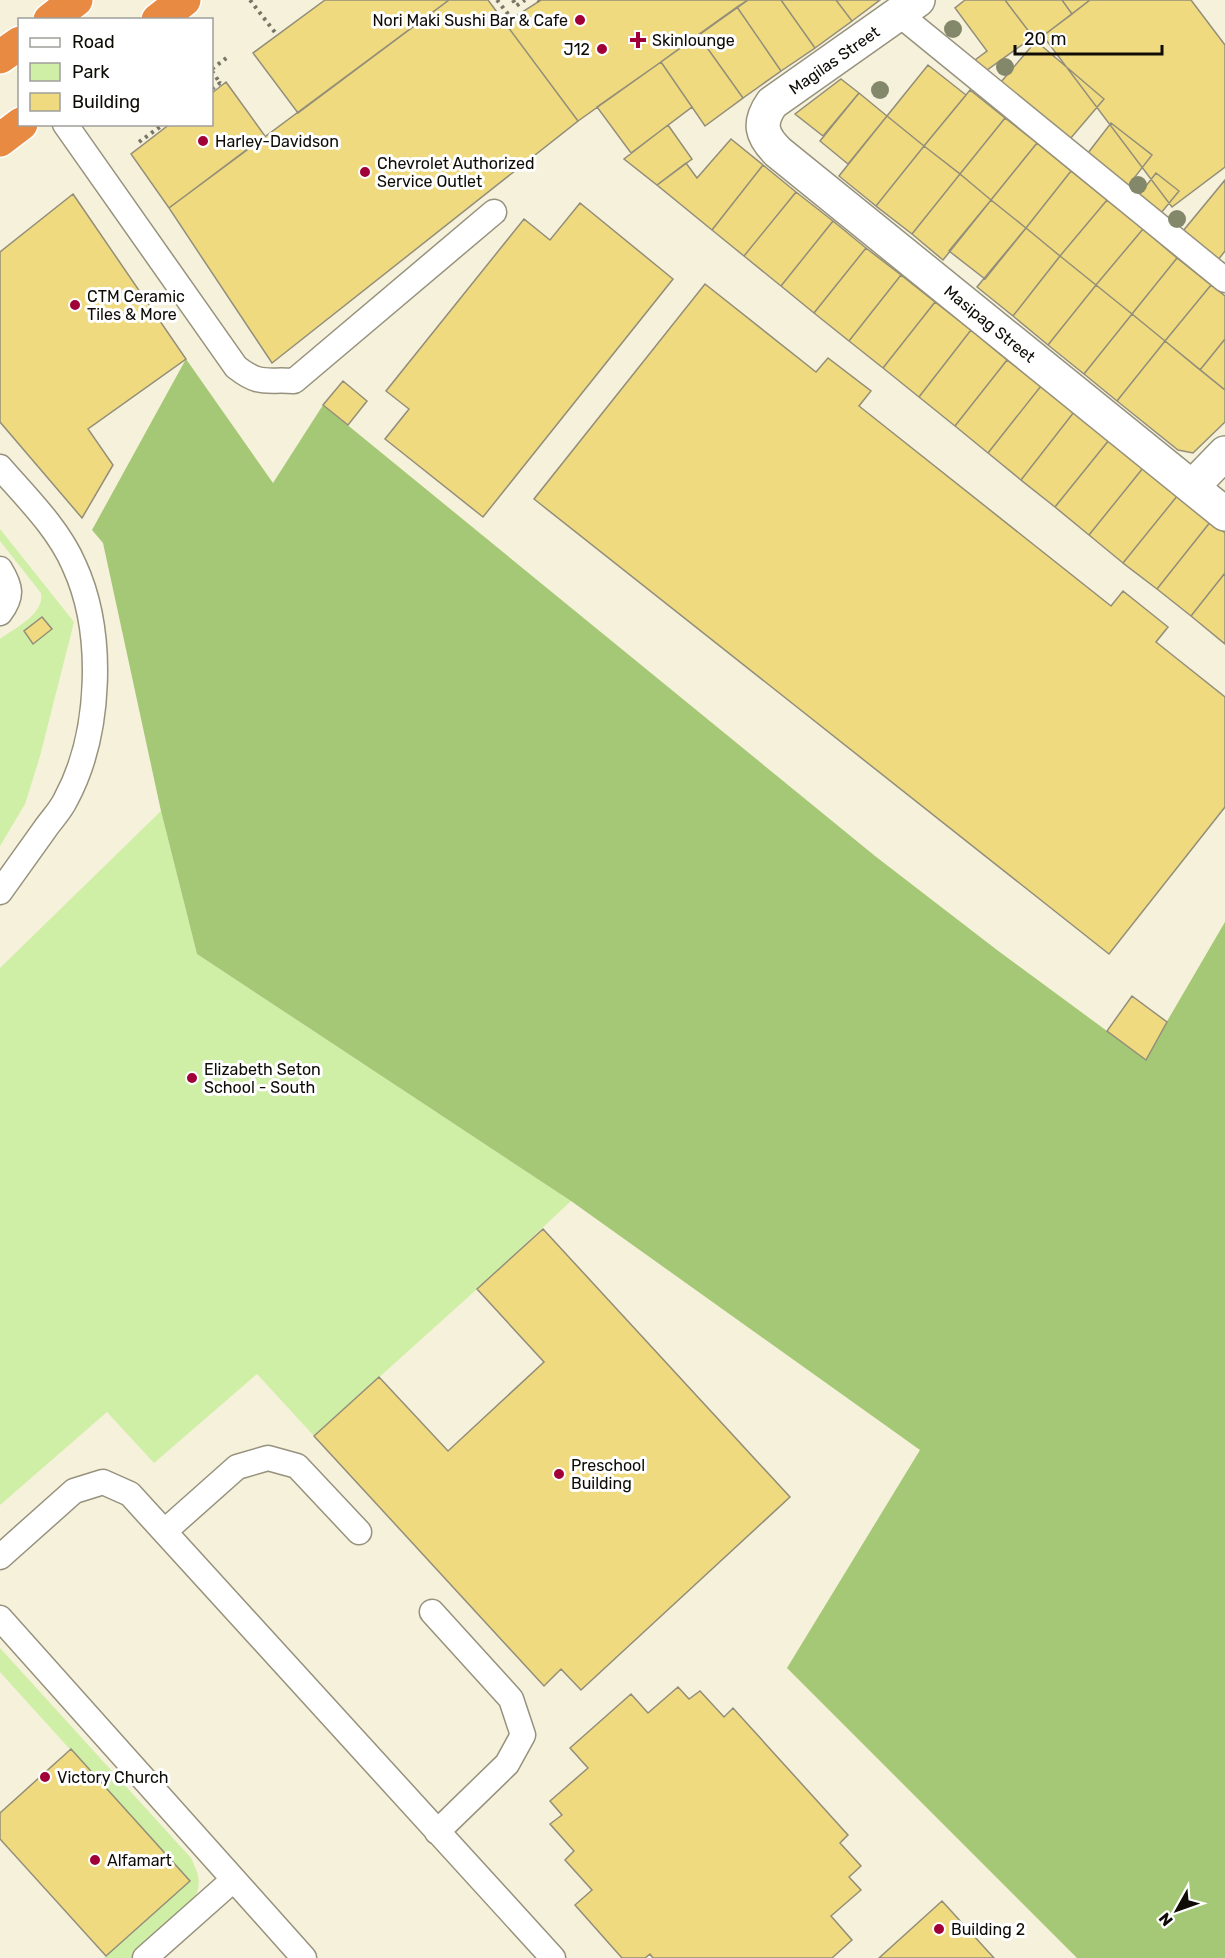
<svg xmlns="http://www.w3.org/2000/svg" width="1225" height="1958" viewBox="0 0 1225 1958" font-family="Rubik,sans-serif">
	<rect width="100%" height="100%" fill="#f6f1da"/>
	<path fill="#cfeea6" d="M 0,529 L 74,622 L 40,756 L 25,804 L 0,846 L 0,639 C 15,628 45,614 41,593 L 0,541 Z
		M 161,811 L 197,954 L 571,1201 L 477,1289 L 314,1436 L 257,1374 L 154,1463 L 107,1412 L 0,1505 L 0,968 Z
		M 0,1648 L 191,1858 C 195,1867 201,1878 198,1889 C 195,1906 148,1945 134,1958 L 104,1958 L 189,1881 L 0,1672 Z"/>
	<path fill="#a5c876" d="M 186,359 L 273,483 L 323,405 L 875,856 L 997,950 L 1145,1059 L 1225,922 L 1225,1958 L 1077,1958 L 787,1668 L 920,1450 L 571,1201 L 197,954 L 161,811 L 103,543 L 92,530 Z"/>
	<path fill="#f0da7f" stroke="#938e79" stroke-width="1.5" d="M 325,0 L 449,0 L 298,113 L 253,53 Z
		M 449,0 L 488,0 L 578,121 L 272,363 L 169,208 Z
		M 541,0 L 748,0 L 578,121 L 505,23 Z
		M 748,0 L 781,0 L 815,48 L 781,71 L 737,7 Z
		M 781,0 L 836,0 L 852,21 L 815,48 Z
		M 836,0 L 880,0 L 852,21 Z
		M 965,0 L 1005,0 L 1033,37 L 987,70 L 975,60 L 987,51 L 955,8 Z
		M 1005,0 L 1062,0 L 1072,14 L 1036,41 Z
		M 1062,0 L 1090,0 L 1072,14 Z
		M 1090,0 L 1191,0 L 1225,45 L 1225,167 L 1172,207 L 1043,36 Z
		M 737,7 L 781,71 L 743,98 L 698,35 Z
		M 698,35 L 743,98 L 705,126 L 661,62 Z
		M 1036,41 L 1104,99 L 1070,139 L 1001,82 Z
		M 661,62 L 692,107 L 631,153 L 597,107 Z
		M 928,65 L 966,95 L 924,146 L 887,116 Z
		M 841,79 L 859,93 L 823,136 L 795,114 Z
		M 226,82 L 265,136 L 169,208 L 131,154 L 170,124 L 212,124 L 212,93 Z
		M 970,90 L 1005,118 L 960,174 L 924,146 Z
		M 859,93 L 887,116 L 848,164 L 820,141 Z
		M 887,116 L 924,146 L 876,206 L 839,176 Z
		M 1005,118 L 1037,143 L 991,200 L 960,174 Z
		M 1111,123 L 1152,155 L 1128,186 L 1088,153 Z
		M 668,125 L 692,159 L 657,185 L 624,159 Z
		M 731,139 L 763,165 L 712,230 L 657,185 L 686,163 L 697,178 Z
		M 1037,143 L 1071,171 L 1026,228 L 991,200 Z
		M 924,146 L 960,174 L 912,234 L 876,206 Z
		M 763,165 L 796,192 L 744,256 L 712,230 Z
		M 1071,171 L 1107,200 L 1060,256 L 1026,228 Z
		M 1156,173 L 1179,191 L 1161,213 L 1139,195 Z
		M 960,174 L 991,200 L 943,260 L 912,234 Z
		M 1225,180 L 1225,251 L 1218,260 L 1183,231 Z
		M 796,192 L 833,221 L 781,286 L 744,256 Z
		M 73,194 L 186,359 L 88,429 L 113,465 L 82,518 L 0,422 L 0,252 Z
		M 991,200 L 1026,228 L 985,279 L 949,251 Z
		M 1107,200 L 1143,229 L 1096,285 L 1060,256 Z
		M 580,203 L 673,279 L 483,517 L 385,439 L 409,409 L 386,391 L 524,219 L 550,240 Z
		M 833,221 L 866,248 L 814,313 L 781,286 Z
		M 1026,228 L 1060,256 L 1013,316 L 977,287 Z
		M 1143,229 L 1177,258 L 1132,314 L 1096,285 Z
		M 866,248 L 901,275 L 849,341 L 814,313 Z
		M 1060,256 L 1096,285 L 1048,345 L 1013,316 Z
		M 1177,258 L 1211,285 L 1165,341 L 1132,314 Z
		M 901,275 L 935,302 L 883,368 L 849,341 Z
		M 705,284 L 816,372 L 828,358 L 871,391 L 859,406 L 1111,606 L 1123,591 L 1168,627 L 1156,642 L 1225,697 L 1225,807 L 1109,954 L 534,499 Z
		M 1096,285 L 1132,314 L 1084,374 L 1048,345 Z
		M 1211,285 L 1225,296 L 1225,339 L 1200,370 L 1165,341 Z
		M 935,302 L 971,330 L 919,397 L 883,368 Z
		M 1132,314 L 1165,341 L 1117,401 L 1084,374 Z
		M 971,330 L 1007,360 L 955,426 L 919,397 Z
		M 1225,339 L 1225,390 L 1200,370 Z
		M 1165,341 L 1225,390 L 1225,422 L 1193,453 L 1178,450 L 1117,401 Z
		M 1007,360 L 1041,386 L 988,453 L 955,426 Z
		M 343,381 L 367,401 L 348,425 L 323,405 Z
		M 1041,386 L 1074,412 L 1021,480 L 988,453 Z
		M 1074,412 L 1109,440 L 1055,507 L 1021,480 Z
		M 1109,440 L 1143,468 L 1089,535 L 1055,507 Z
		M 1143,468 L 1178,495 L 1123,563 L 1089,535 Z
		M 1178,495 L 1211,521 L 1157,589 L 1123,563 Z
		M 1211,521 L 1225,533 L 1225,573 L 1191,616 L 1157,589 Z
		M 1225,573 L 1225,644 L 1191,616 Z
		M 42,617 L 52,629 L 33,644 L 24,631 Z
		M 1132,996 L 1167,1022 L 1146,1060 L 1107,1031 Z
		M 543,1229 L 790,1497 L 581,1690 L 561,1669 L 544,1686 L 314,1436 L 379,1377 L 448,1451 L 544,1362 L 477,1289 Z
		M 678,1687 L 689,1699 L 700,1691 L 724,1717 L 733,1708 L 848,1835 L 840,1843 L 861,1866 L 849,1877 L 861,1890 L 831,1916 L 852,1940 L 832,1958 L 653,1958 L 650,1954 L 645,1958 L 622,1958 L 575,1905 L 592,1890 L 565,1860 L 574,1851 L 550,1824 L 562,1815 L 550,1801 L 588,1768 L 570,1748 L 631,1694 L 648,1713 Z
		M 71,1749 L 190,1881 L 106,1956 L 0,1839 L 0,1813 Z
		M 942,1901 L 994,1958 L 879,1958 Z"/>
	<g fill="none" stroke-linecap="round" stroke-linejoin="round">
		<g stroke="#97927d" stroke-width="27">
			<path id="lane" d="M 899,14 L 1225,280
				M 65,124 L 236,367 C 260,386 266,379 294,381 L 494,212
				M 0,467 C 26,497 58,528 74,565 C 105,632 101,734 66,799 C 61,810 52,819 45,829 C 30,850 15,871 0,892
				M 0,569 C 11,587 13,596 0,613
				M 165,1531 L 237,1467 L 268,1458 L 297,1466 L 359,1532
				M 0,1557 L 74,1491 L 103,1482 L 130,1494 L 553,1958
				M 432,1612 L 511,1699 L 523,1735 L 507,1764 L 437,1832
				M 0,1618 L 304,1958
				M 145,1958 L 233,1880"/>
		</g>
		<g stroke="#97927d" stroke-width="36">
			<g id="street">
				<path id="s1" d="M 918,0 L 772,103 C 758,123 761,135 778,152 L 1225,514"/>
				<path d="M 1192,487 L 1225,453"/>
			</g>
		</g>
		<g stroke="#fff" stroke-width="36">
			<path id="highway" d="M 50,20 L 76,0
				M 158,20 L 184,0
				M 0,57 L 20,43
				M 0,140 L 21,124"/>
		</g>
		<path stroke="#787566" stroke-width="4" stroke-dasharray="3 4.5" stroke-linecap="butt" d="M 250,0 L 277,35
			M 497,0 L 512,19
			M 513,0 L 516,6 L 525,0
			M 538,0 L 539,1
			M 212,69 L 229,56
			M 212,71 L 220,83
			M 212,89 L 220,83 L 222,85
			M 139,142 L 164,124"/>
		<use href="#lane" stroke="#fff" stroke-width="24"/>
		<use href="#street" stroke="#fff" stroke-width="33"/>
		<use href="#highway" stroke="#e98a43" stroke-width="33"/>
	</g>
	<g fill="#84886b">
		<circle cx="953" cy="29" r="9"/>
		<circle cx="1005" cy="67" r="9"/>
		<circle cx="880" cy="90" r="9"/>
		<circle cx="1138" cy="185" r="9"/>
		<circle cx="1177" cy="219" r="9"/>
	</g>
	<g fill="#a00037" stroke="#fff" stroke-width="2">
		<circle cx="580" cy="20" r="6"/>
		<path d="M635 31h6v6h6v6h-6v6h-6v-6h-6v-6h6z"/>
		<circle cx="602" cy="49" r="6"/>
		<circle cx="203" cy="141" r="6"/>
		<circle cx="365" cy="172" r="6"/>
		<circle cx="75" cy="305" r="6"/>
		<circle cx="192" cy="1078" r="6"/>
		<circle cx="559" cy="1474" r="6"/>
		<circle cx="45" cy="1777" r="6"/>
		<circle cx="95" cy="1860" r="6"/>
		<circle cx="939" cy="1929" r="6"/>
	</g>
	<g text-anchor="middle" stroke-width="6" stroke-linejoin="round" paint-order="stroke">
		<g font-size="16" fill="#0e0c05" stroke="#fff" text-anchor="start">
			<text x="568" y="26" text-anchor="end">Nori Maki Sushi Bar &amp; Cafe</text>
			<text x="652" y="46">Skinlounge</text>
			<text x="590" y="55" text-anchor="end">J12</text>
			<text x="215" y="147">Harley-Davidson</text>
			<text x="377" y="169">Chevrolet Authorized<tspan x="377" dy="18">Service Outlet</tspan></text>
			<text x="87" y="302">CTM Ceramic<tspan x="87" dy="18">Tiles &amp; More</tspan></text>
			<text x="204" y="1075">Elizabeth Seton<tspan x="204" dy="18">School - South</tspan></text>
			<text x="571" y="1471">Preschool<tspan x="571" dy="18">Building</tspan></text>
			<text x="57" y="1783">Victory Church</text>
			<text x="107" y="1866">Alfamart</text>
			<text x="951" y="1935">Building 2</text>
		</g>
		<g font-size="16" fill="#0e0c05" stroke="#fff">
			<text transform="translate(834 60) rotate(-35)" y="6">Magilas Street</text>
			<text dy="6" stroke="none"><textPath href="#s1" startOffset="507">Masipag Street</textPath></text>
		</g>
	</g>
	<rect x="18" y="18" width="195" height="108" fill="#ffffff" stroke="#9f9e9b" stroke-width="1.5"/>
	<rect x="30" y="38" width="30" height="9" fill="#ffffff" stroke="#9f9e9b" stroke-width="1.5"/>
	<text x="72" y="48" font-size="18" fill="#0e0c05">Road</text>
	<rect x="30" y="63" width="30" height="18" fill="#cfeea6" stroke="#9f9e9b" stroke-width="1.5"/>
	<text x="72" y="78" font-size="18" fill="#0e0c05">Park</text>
	<rect x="30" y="93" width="30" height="18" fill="#f0da7f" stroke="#9f9e9b" stroke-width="1.5"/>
	<text x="72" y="108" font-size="18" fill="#0e0c05">Building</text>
	<g transform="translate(1177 1910) rotate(230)" stroke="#ffffff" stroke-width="4.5" paint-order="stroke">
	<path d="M0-4.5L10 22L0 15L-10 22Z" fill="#0e0c05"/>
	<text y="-9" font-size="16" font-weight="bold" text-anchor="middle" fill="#0e0c05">N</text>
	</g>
	<path d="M1015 45v9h147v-9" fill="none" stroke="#0e0c05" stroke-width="3"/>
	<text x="1024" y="45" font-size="18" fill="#0e0c05" stroke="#ffffff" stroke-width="4.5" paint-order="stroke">20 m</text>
</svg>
